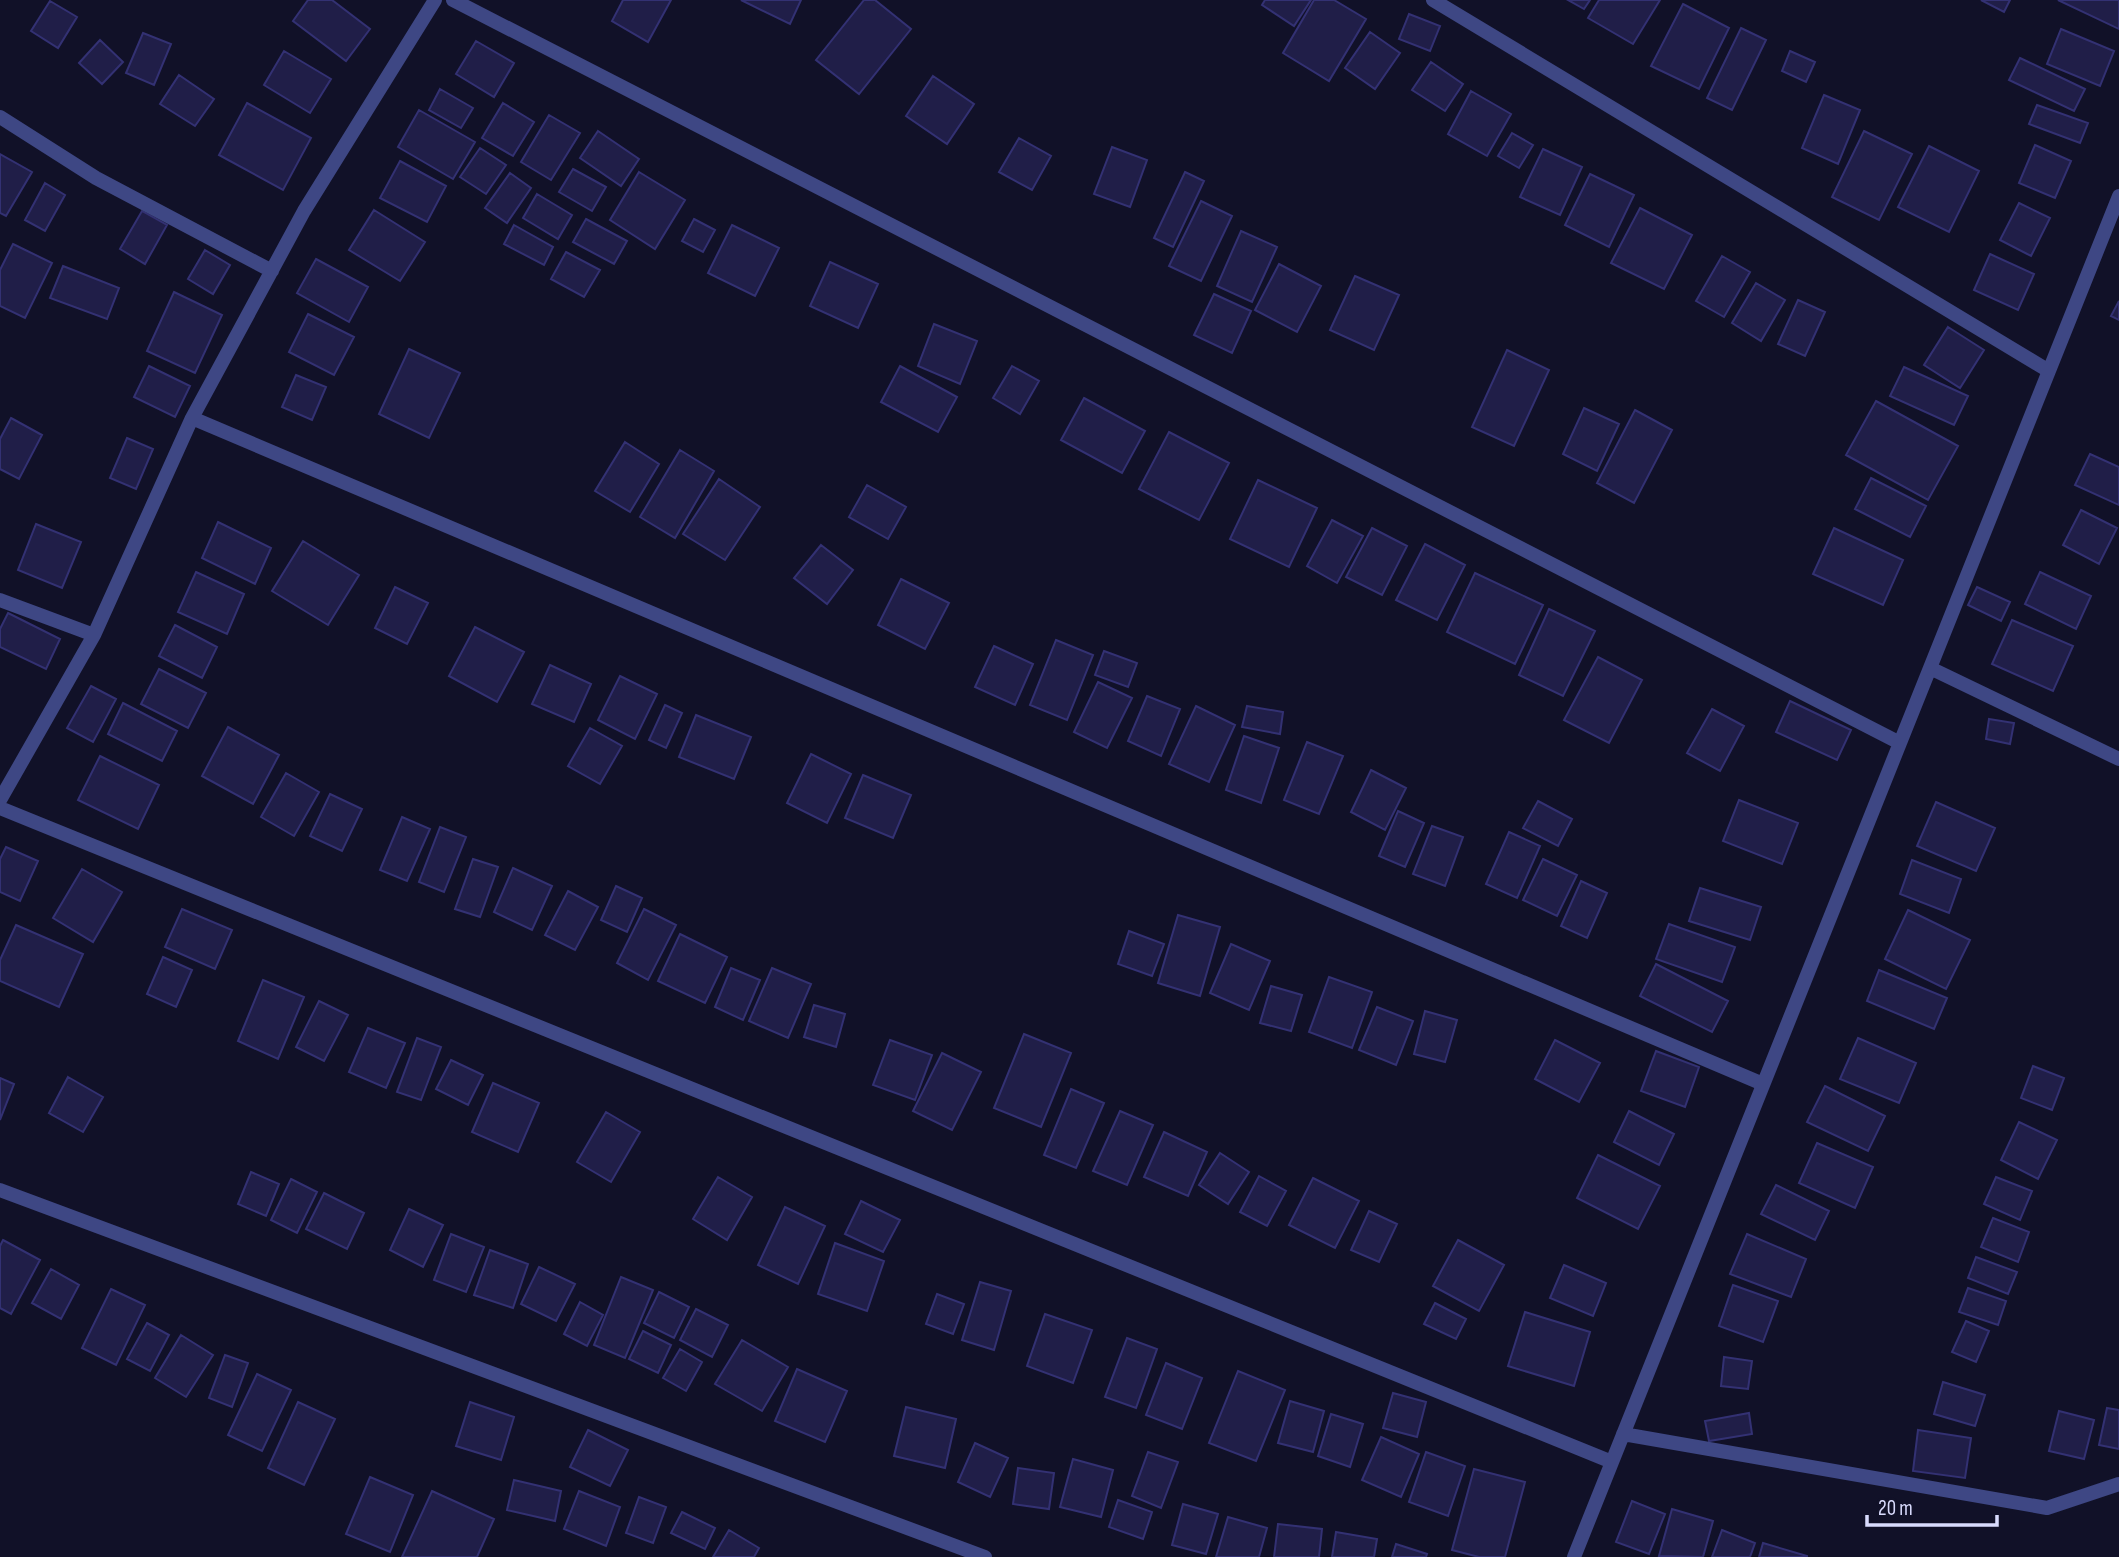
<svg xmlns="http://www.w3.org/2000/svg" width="2119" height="1557" viewBox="0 0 2119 1557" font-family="'Sofia Sans Condensed',sans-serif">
	<rect width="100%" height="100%" fill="#111128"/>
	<path fill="#201e48" stroke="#333173" stroke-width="2" d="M 308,0 L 332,0 L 370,29 L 346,61 L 293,21 Z
		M 623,0 L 671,0 L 648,42 L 612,21 Z
		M 741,0 L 801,0 L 790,24 Z
		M 864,0 L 875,0 L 911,29 L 859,94 L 816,60 Z
		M 1265,0 L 1311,0 L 1294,26 L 1262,5 Z
		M 1314,0 L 1334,0 L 1366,19 L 1329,81 L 1283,53 Z
		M 1568,0 L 1590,0 L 1584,9 Z
		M 1599,0 L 1660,0 L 1633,44 L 1588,18 Z
		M 1981,0 L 2010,0 L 2004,12 Z
		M 2058,0 L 2119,0 L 2119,29 Z
		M 50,1 L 77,17 L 58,48 L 31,31 Z
		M 1683,4 L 1729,28 L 1699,89 L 1651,66 Z
		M 1409,14 L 1440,26 L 1430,51 L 1399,39 Z
		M 1741,28 L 1766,40 L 1732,110 L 1707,98 Z
		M 2061,29 L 2114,51 L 2100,86 L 2047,64 Z
		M 1370,32 L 1400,53 L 1375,89 L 1345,68 Z
		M 143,33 L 171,44 L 154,85 L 126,73 Z
		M 100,40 L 123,62 L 102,84 L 79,63 Z
		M 476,41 L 514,63 L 494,97 L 456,74 Z
		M 284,51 L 331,79 L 310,113 L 264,85 Z
		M 1790,51 L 1815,62 L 1806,82 L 1782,71 Z
		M 2020,58 L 2085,89 L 2074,111 L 2009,80 Z
		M 1431,62 L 1463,84 L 1445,111 L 1412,90 Z
		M 179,75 L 214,99 L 195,126 L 160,104 Z
		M 933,76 L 974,104 L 947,144 L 906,116 Z
		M 440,89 L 473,108 L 461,128 L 429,110 Z
		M 1471,91 L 1511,114 L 1487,156 L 1448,134 Z
		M 1824,95 L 1860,110 L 1838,164 L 1802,148 Z
		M 247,103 L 311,138 L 283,190 L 219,155 Z
		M 503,103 L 534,122 L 513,156 L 482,138 Z
		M 2037,105 L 2088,123 L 2080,143 L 2029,124 Z
		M 419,110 L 475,142 L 453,179 L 398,147 Z
		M 549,115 L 580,133 L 551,180 L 521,162 Z
		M 598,131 L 639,159 L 621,186 L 580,158 Z
		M 1864,131 L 1912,154 L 1879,220 L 1832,197 Z
		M 1512,133 L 1533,145 L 1519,168 L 1498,156 Z
		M 1019,138 L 1051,156 L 1032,190 L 999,172 Z
		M 2035,145 L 2071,161 L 2055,198 L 2019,183 Z
		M 1929,146 L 1979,171 L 1949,232 L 1898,207 Z
		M 1112,147 L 1147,160 L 1130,207 L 1094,194 Z
		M 480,148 L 506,165 L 486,194 L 460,177 Z
		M 1543,149 L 1582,167 L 1560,215 L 1520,197 Z
		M 0,154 L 32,172 L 6,216 L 0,213 Z
		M 400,161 L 446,186 L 427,222 L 380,198 Z
		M 573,169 L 606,187 L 592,211 L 559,192 Z
		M 639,172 L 685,200 L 655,249 L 610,220 Z
		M 1185,172 L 1204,181 L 1173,247 L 1154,238 Z
		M 510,173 L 531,188 L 507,223 L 485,208 Z
		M 1590,174 L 1634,195 L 1609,247 L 1565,225 Z
		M 45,183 L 65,195 L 45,231 L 25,220 Z
		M 537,194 L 572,215 L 558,239 L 523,218 Z
		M 1201,201 L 1232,216 L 1201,281 L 1169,266 Z
		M 2019,203 L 2050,218 L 2031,256 L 2000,240 Z
		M 1640,208 L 1692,235 L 1664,289 L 1611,263 Z
		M 374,210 L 425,242 L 400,281 L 349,250 Z
		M 142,211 L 167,225 L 145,264 L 120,249 Z
		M 586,219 L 627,241 L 614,264 L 573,242 Z
		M 694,219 L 715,230 L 703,252 L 682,241 Z
		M 514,225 L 553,247 L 544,265 L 504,244 Z
		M 732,225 L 779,248 L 755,296 L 708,273 Z
		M 1241,231 L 1277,247 L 1252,302 L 1217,286 Z
		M 13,244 L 52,263 L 25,318 L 0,306 L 0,270 Z
		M 205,250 L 230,265 L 213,294 L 188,279 Z
		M 566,252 L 600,270 L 584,297 L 551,279 Z
		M 1990,254 L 2034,274 L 2018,310 L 1974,290 Z
		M 1722,256 L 1750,272 L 1724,317 L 1696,301 Z
		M 316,259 L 368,287 L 349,322 L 297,293 Z
		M 830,262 L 878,284 L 858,328 L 810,306 Z
		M 1279,264 L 1321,286 L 1297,332 L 1255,310 Z
		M 63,266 L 119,288 L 107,319 L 50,298 Z
		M 1355,276 L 1399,295 L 1374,350 L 1330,330 Z
		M 1756,283 L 1785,300 L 1761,341 L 1732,323 Z
		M 174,292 L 222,315 L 195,373 L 147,351 Z
		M 1214,294 L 1251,311 L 1232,353 L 1194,335 Z
		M 1798,300 L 1825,312 L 1805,356 L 1778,344 Z
		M 2119,301 L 2119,320 L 2111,316 Z
		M 308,314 L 354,337 L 334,375 L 289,352 Z
		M 934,324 L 977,341 L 960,384 L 918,366 Z
		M 1948,327 L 1984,350 L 1960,388 L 1924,365 Z
		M 409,349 L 460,373 L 429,438 L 379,414 Z
		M 1507,350 L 1549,370 L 1514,446 L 1472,427 Z
		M 149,366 L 190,386 L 175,417 L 134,397 Z
		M 900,366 L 957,397 L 938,432 L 881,402 Z
		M 1012,366 L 1039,381 L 1020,414 L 993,398 Z
		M 1904,367 L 1968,396 L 1954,425 L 1890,396 Z
		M 296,375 L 326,387 L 312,420 L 282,407 Z
		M 1084,398 L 1145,431 L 1122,473 L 1061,440 Z
		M 1876,401 L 1958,446 L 1928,500 L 1846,455 Z
		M 1584,408 L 1619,424 L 1597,471 L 1563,454 Z
		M 1635,410 L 1672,430 L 1634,503 L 1597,483 Z
		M 11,418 L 42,435 L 19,479 L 0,469 L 0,439 Z
		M 1169,432 L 1229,463 L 1199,520 L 1139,489 Z
		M 127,438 L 153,449 L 136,489 L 110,478 Z
		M 625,442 L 659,464 L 630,512 L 595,491 Z
		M 680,450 L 714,471 L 675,538 L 640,517 Z
		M 2090,454 L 2119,467 L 2119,505 L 2075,485 Z
		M 1871,478 L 1926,506 L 1910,537 L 1855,509 Z
		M 719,479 L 760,507 L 725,560 L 683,534 Z
		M 1258,480 L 1317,508 L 1289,567 L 1230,539 Z
		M 867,485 L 906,507 L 888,539 L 849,517 Z
		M 2081,510 L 2117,528 L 2099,564 L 2063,545 Z
		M 1332,520 L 1363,536 L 1337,583 L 1307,566 Z
		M 218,522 L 271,548 L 255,584 L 202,558 Z
		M 36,524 L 81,542 L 62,588 L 18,570 Z
		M 1372,528 L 1407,546 L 1382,595 L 1346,577 Z
		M 1834,528 L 1903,560 L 1883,605 L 1813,574 Z
		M 303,541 L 359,575 L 328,625 L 272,591 Z
		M 1425,544 L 1465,565 L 1437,620 L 1396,600 Z
		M 821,545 L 853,570 L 827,604 L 794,578 Z
		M 196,572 L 244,594 L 227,634 L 178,612 Z
		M 2040,572 L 2091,596 L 2076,629 L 2025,604 Z
		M 1475,573 L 1543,605 L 1515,664 L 1447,632 Z
		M 901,579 L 949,603 L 925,649 L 878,625 Z
		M 395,587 L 428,603 L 407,644 L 375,628 Z
		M 1977,587 L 2010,602 L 2001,621 L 1968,605 Z
		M 1549,609 L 1595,631 L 1563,696 L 1519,675 Z
		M 8,613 L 60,639 L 46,669 L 0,647 L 0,629 Z
		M 2012,620 L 2073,646 L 2053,691 L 1992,664 Z
		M 175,625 L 217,647 L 202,678 L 159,656 Z
		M 475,627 L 524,652 L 497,702 L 449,676 Z
		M 1056,640 L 1093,655 L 1067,720 L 1030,705 Z
		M 994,646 L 1033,664 L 1015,705 L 975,687 Z
		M 1104,651 L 1137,663 L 1128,687 L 1095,675 Z
		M 1598,657 L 1642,680 L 1609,743 L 1564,720 Z
		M 550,665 L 591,684 L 574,722 L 532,704 Z
		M 159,669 L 206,693 L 188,728 L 141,704 Z
		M 620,676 L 657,694 L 635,739 L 598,720 Z
		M 1098,682 L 1132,698 L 1107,748 L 1074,732 Z
		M 91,686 L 116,699 L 93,742 L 67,728 Z
		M 1147,696 L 1180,709 L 1161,756 L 1128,741 Z
		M 1790,701 L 1851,730 L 1837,760 L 1776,732 Z
		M 123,703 L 177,731 L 162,761 L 108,734 Z
		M 665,705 L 682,713 L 666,748 L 649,740 Z
		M 1196,706 L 1235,725 L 1209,782 L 1169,764 Z
		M 1247,706 L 1283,712 L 1280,734 L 1242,727 Z
		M 1712,709 L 1744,726 L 1720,771 L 1687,753 Z
		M 696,715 L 751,737 L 734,779 L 679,757 Z
		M 1989,719 L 2014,723 L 2010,744 L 1986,739 Z
		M 228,727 L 279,755 L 253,804 L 202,776 Z
		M 590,728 L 622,746 L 600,784 L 568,766 Z
		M 1244,736 L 1279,748 L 1261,803 L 1226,790 Z
		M 1307,742 L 1343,756 L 1319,814 L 1284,800 Z
		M 811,754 L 851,774 L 827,823 L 787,803 Z
		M 100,756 L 159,785 L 138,829 L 78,800 Z
		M 1371,770 L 1406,788 L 1385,830 L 1351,812 Z
		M 286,773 L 319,792 L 294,836 L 261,817 Z
		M 863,775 L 911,795 L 893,838 L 845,818 Z
		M 330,794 L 362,809 L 342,851 L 310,836 Z
		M 1739,800 L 1798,823 L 1782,864 L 1723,841 Z
		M 1538,801 L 1572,819 L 1558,846 L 1523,828 Z
		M 1936,802 L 1995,828 L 1976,871 L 1917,846 Z
		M 1398,811 L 1424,823 L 1405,867 L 1379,856 Z
		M 402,817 L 430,829 L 407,881 L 380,870 Z
		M 1432,826 L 1463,837 L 1445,886 L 1413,874 Z
		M 440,827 L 466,837 L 444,892 L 419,882 Z
		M 1509,832 L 1540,846 L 1517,898 L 1486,884 Z
		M 6,847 L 38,861 L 20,901 L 0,892 L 0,859 Z
		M 473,859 L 498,867 L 480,917 L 455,909 Z
		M 1543,859 L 1577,875 L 1557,916 L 1523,900 Z
		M 1912,860 L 1961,879 L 1949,913 L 1900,894 Z
		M 513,868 L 552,886 L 532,930 L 494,912 Z
		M 82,869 L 122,892 L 93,942 L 53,918 Z
		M 1581,881 L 1607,893 L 1587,938 L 1561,926 Z
		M 616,886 L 642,898 L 627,932 L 601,920 Z
		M 1700,888 L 1761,907 L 1750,940 L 1689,921 Z
		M 568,891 L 598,907 L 575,950 L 545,935 Z
		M 182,909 L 232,930 L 215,969 L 165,947 Z
		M 644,909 L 676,925 L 648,980 L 617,963 Z
		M 1908,910 L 1970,940 L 1946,989 L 1885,959 Z
		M 1178,915 L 1220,927 L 1200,996 L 1158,983 Z
		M 1669,924 L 1735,947 L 1722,982 L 1656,959 Z
		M 16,925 L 83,954 L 59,1007 L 0,981 L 0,960 Z
		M 1129,931 L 1164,944 L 1152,976 L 1118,964 Z
		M 680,934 L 727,957 L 705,1003 L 658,981 Z
		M 1231,944 L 1270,961 L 1249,1010 L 1210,993 Z
		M 163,957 L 192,970 L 176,1007 L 147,994 Z
		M 1656,964 L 1728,1001 L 1712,1032 L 1640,996 Z
		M 731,968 L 760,980 L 743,1020 L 715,1007 Z
		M 772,968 L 811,984 L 788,1038 L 749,1021 Z
		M 1879,970 L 1947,998 L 1934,1029 L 1867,1001 Z
		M 1329,977 L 1372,992 L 1352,1048 L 1309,1032 Z
		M 263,980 L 304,997 L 278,1059 L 238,1041 Z
		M 1271,986 L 1302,995 L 1291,1031 L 1260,1023 Z
		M 319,1001 L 348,1015 L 324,1061 L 296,1047 Z
		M 814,1005 L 845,1014 L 836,1047 L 804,1037 Z
		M 1377,1007 L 1413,1021 L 1396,1065 L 1359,1050 Z
		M 1425,1011 L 1457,1020 L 1445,1062 L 1414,1054 Z
		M 368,1028 L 405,1043 L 386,1088 L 349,1072 Z
		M 1024,1034 L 1071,1053 L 1041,1127 L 994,1108 Z
		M 417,1038 L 441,1047 L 421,1100 L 397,1092 Z
		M 1858,1038 L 1916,1063 L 1899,1103 L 1840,1079 Z
		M 890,1040 L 932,1055 L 915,1100 L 873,1085 Z
		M 1555,1040 L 1600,1063 L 1579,1102 L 1535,1079 Z
		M 1656,1051 L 1699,1067 L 1685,1107 L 1641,1091 Z
		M 942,1053 L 981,1072 L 952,1130 L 913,1111 Z
		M 451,1060 L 483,1075 L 468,1105 L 436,1089 Z
		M 2033,1066 L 2064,1078 L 2052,1110 L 2021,1098 Z
		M 68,1077 L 103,1097 L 83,1132 L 49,1113 Z
		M 0,1078 L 14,1084 L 0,1120 Z
		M 493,1083 L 539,1103 L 518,1152 L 472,1132 Z
		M 1825,1086 L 1885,1116 L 1868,1151 L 1807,1122 Z
		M 1071,1089 L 1104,1103 L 1076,1168 L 1044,1155 Z
		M 1120,1111 L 1153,1125 L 1127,1185 L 1093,1171 Z
		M 1629,1111 L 1674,1134 L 1659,1165 L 1614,1142 Z
		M 606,1112 L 640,1132 L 611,1182 L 577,1162 Z
		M 2019,1122 L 2057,1140 L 2038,1179 L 2001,1160 Z
		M 1164,1132 L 1207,1152 L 1188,1196 L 1144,1177 Z
		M 1817,1143 L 1873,1167 L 1855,1208 L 1799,1183 Z
		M 1220,1153 L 1249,1172 L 1228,1204 L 1199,1185 Z
		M 1598,1155 L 1660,1186 L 1638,1229 L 1577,1198 Z
		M 251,1172 L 279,1184 L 266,1216 L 238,1204 Z
		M 1259,1176 L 1286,1191 L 1267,1226 L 1240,1212 Z
		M 718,1177 L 752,1197 L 727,1240 L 693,1219 Z
		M 1996,1177 L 2032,1191 L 2020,1220 L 1984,1204 Z
		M 1313,1178 L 1359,1201 L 1335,1248 L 1289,1225 Z
		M 291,1179 L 317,1192 L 297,1233 L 271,1220 Z
		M 1776,1185 L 1829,1211 L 1815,1240 L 1761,1214 Z
		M 324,1193 L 364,1213 L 347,1249 L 306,1229 Z
		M 861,1201 L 900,1220 L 883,1252 L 845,1234 Z
		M 785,1207 L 825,1226 L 798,1284 L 758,1265 Z
		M 409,1209 L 443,1225 L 423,1267 L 390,1250 Z
		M 1369,1211 L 1397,1224 L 1379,1262 L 1351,1250 Z
		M 1993,1218 L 2029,1232 L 2018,1262 L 1981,1247 Z
		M 451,1234 L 484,1247 L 466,1292 L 434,1280 Z
		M 1747,1234 L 1806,1259 L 1791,1297 L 1730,1274 Z
		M 3,1240 L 40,1260 L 11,1314 L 0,1308 L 0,1246 Z
		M 1458,1240 L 1504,1265 L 1479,1311 L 1433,1286 Z
		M 835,1243 L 884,1261 L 867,1311 L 818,1294 Z
		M 490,1250 L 528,1264 L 513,1308 L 474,1295 Z
		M 1976,1257 L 2017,1272 L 2008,1294 L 1968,1278 Z
		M 1564,1265 L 1606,1283 L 1593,1316 L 1550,1298 Z
		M 539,1267 L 575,1284 L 556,1321 L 521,1304 Z
		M 51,1269 L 79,1285 L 61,1319 L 32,1303 Z
		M 621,1277 L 653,1290 L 625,1358 L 594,1345 Z
		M 980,1282 L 1011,1291 L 994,1350 L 962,1340 Z
		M 1733,1285 L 1778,1301 L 1763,1342 L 1719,1326 Z
		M 1968,1288 L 2006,1301 L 1998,1325 L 1959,1312 Z
		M 111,1289 L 145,1305 L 116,1365 L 82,1348 Z
		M 659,1292 L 689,1307 L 674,1338 L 644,1323 Z
		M 937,1294 L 964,1304 L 953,1334 L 926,1324 Z
		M 580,1302 L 603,1315 L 587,1346 L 564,1334 Z
		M 1435,1303 L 1466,1319 L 1456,1339 L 1424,1324 Z
		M 696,1309 L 728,1325 L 712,1357 L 680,1340 Z
		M 1525,1312 L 1590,1332 L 1574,1386 L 1508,1366 Z
		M 1045,1314 L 1092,1330 L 1073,1383 L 1027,1366 Z
		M 1966,1321 L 1989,1331 L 1976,1362 L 1952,1352 Z
		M 147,1323 L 169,1335 L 150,1371 L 127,1359 Z
		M 643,1331 L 671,1345 L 658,1373 L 629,1359 Z
		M 181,1335 L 213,1355 L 186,1397 L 155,1378 Z
		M 1127,1338 L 1157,1349 L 1136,1408 L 1105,1397 Z
		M 742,1340 L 788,1367 L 762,1411 L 715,1384 Z
		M 680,1349 L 702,1362 L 686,1391 L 663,1378 Z
		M 225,1355 L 248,1363 L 232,1407 L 209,1398 Z
		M 1724,1357 L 1752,1361 L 1748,1389 L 1721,1386 Z
		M 1166,1363 L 1202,1378 L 1182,1429 L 1146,1415 Z
		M 797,1369 L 847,1391 L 825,1442 L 775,1421 Z
		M 1238,1371 L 1285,1390 L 1256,1461 L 1209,1443 Z
		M 257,1374 L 291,1390 L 262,1451 L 228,1435 Z
		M 1943,1382 L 1985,1395 L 1975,1426 L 1934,1414 Z
		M 1393,1393 L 1426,1402 L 1417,1437 L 1383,1428 Z
		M 1290,1401 L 1324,1411 L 1313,1452 L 1278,1443 Z
		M 298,1402 L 335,1419 L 304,1485 L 268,1468 Z
		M 470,1402 L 514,1417 L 501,1460 L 456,1446 Z
		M 906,1407 L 956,1419 L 945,1468 L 894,1456 Z
		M 2107,1408 L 2119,1410 L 2119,1449 L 2099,1445 Z
		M 2059,1411 L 2094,1420 L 2084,1459 L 2049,1451 Z
		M 1749,1413 L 1752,1434 L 1709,1441 L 1705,1421 Z
		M 1331,1414 L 1363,1424 L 1350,1467 L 1318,1456 Z
		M 588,1430 L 628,1450 L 610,1486 L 570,1467 Z
		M 1918,1430 L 1971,1438 L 1965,1478 L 1913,1471 Z
		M 1381,1437 L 1419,1454 L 1401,1497 L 1362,1480 Z
		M 975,1443 L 1008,1458 L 990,1497 L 958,1482 Z
		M 1148,1452 L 1178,1462 L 1161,1508 L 1132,1496 Z
		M 1426,1452 L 1465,1466 L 1448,1516 L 1409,1502 Z
		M 1073,1459 L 1113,1470 L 1101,1517 L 1060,1507 Z
		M 1018,1468 L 1054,1473 L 1049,1509 L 1013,1504 Z
		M 1474,1469 L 1525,1482 L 1505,1557 L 1479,1557 L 1452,1550 Z
		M 370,1477 L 413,1495 L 390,1552 L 346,1534 Z
		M 514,1480 L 561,1491 L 555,1521 L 507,1510 Z
		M 432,1491 L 494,1519 L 477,1557 L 402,1557 Z
		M 579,1491 L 620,1507 L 606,1546 L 564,1529 Z
		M 639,1497 L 666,1507 L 653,1543 L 626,1533 Z
		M 1118,1500 L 1152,1512 L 1143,1539 L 1109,1527 Z
		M 1632,1501 L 1665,1514 L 1649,1554 L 1616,1542 Z
		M 1183,1504 L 1218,1514 L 1206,1554 L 1172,1545 Z
		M 1672,1509 L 1713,1521 L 1703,1557 L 1659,1556 Z
		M 682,1512 L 715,1528 L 705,1549 L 671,1533 Z
		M 1228,1517 L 1267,1528 L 1259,1557 L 1216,1557 Z
		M 1278,1524 L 1322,1529 L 1319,1557 L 1274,1557 Z
		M 729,1530 L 759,1548 L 754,1557 L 713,1557 Z
		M 1722,1530 L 1755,1543 L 1750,1557 L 1712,1557 Z
		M 1336,1532 L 1377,1539 L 1374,1557 L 1332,1557 Z
		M 1763,1543 L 1807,1556 L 1807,1557 L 1759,1557 Z
		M 1396,1544 L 1427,1554 L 1426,1557 L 1392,1557 Z"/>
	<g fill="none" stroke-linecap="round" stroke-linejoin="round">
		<path stroke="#3e4784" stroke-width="14" d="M 453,0 L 1900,743
			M 1433,0 L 2049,371
			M 0,117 L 96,178 L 272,271
			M 192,418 L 1763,1084
			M 0,600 L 94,635
			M 1930,668 L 2119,759
			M 0,800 L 94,635 L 192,418 L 304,211 L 435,0
			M 0,808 L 1612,1462
			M 0,1190 L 985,1557
			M 1623,1434 L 2047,1508 L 2119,1484
			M 1574,1557 L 2119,196"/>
	</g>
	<path d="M1867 1515v10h130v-10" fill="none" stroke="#d9dbfd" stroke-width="3.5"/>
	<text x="1878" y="1515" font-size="21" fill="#d9dbfd" stroke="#111128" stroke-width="5" paint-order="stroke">20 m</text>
</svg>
